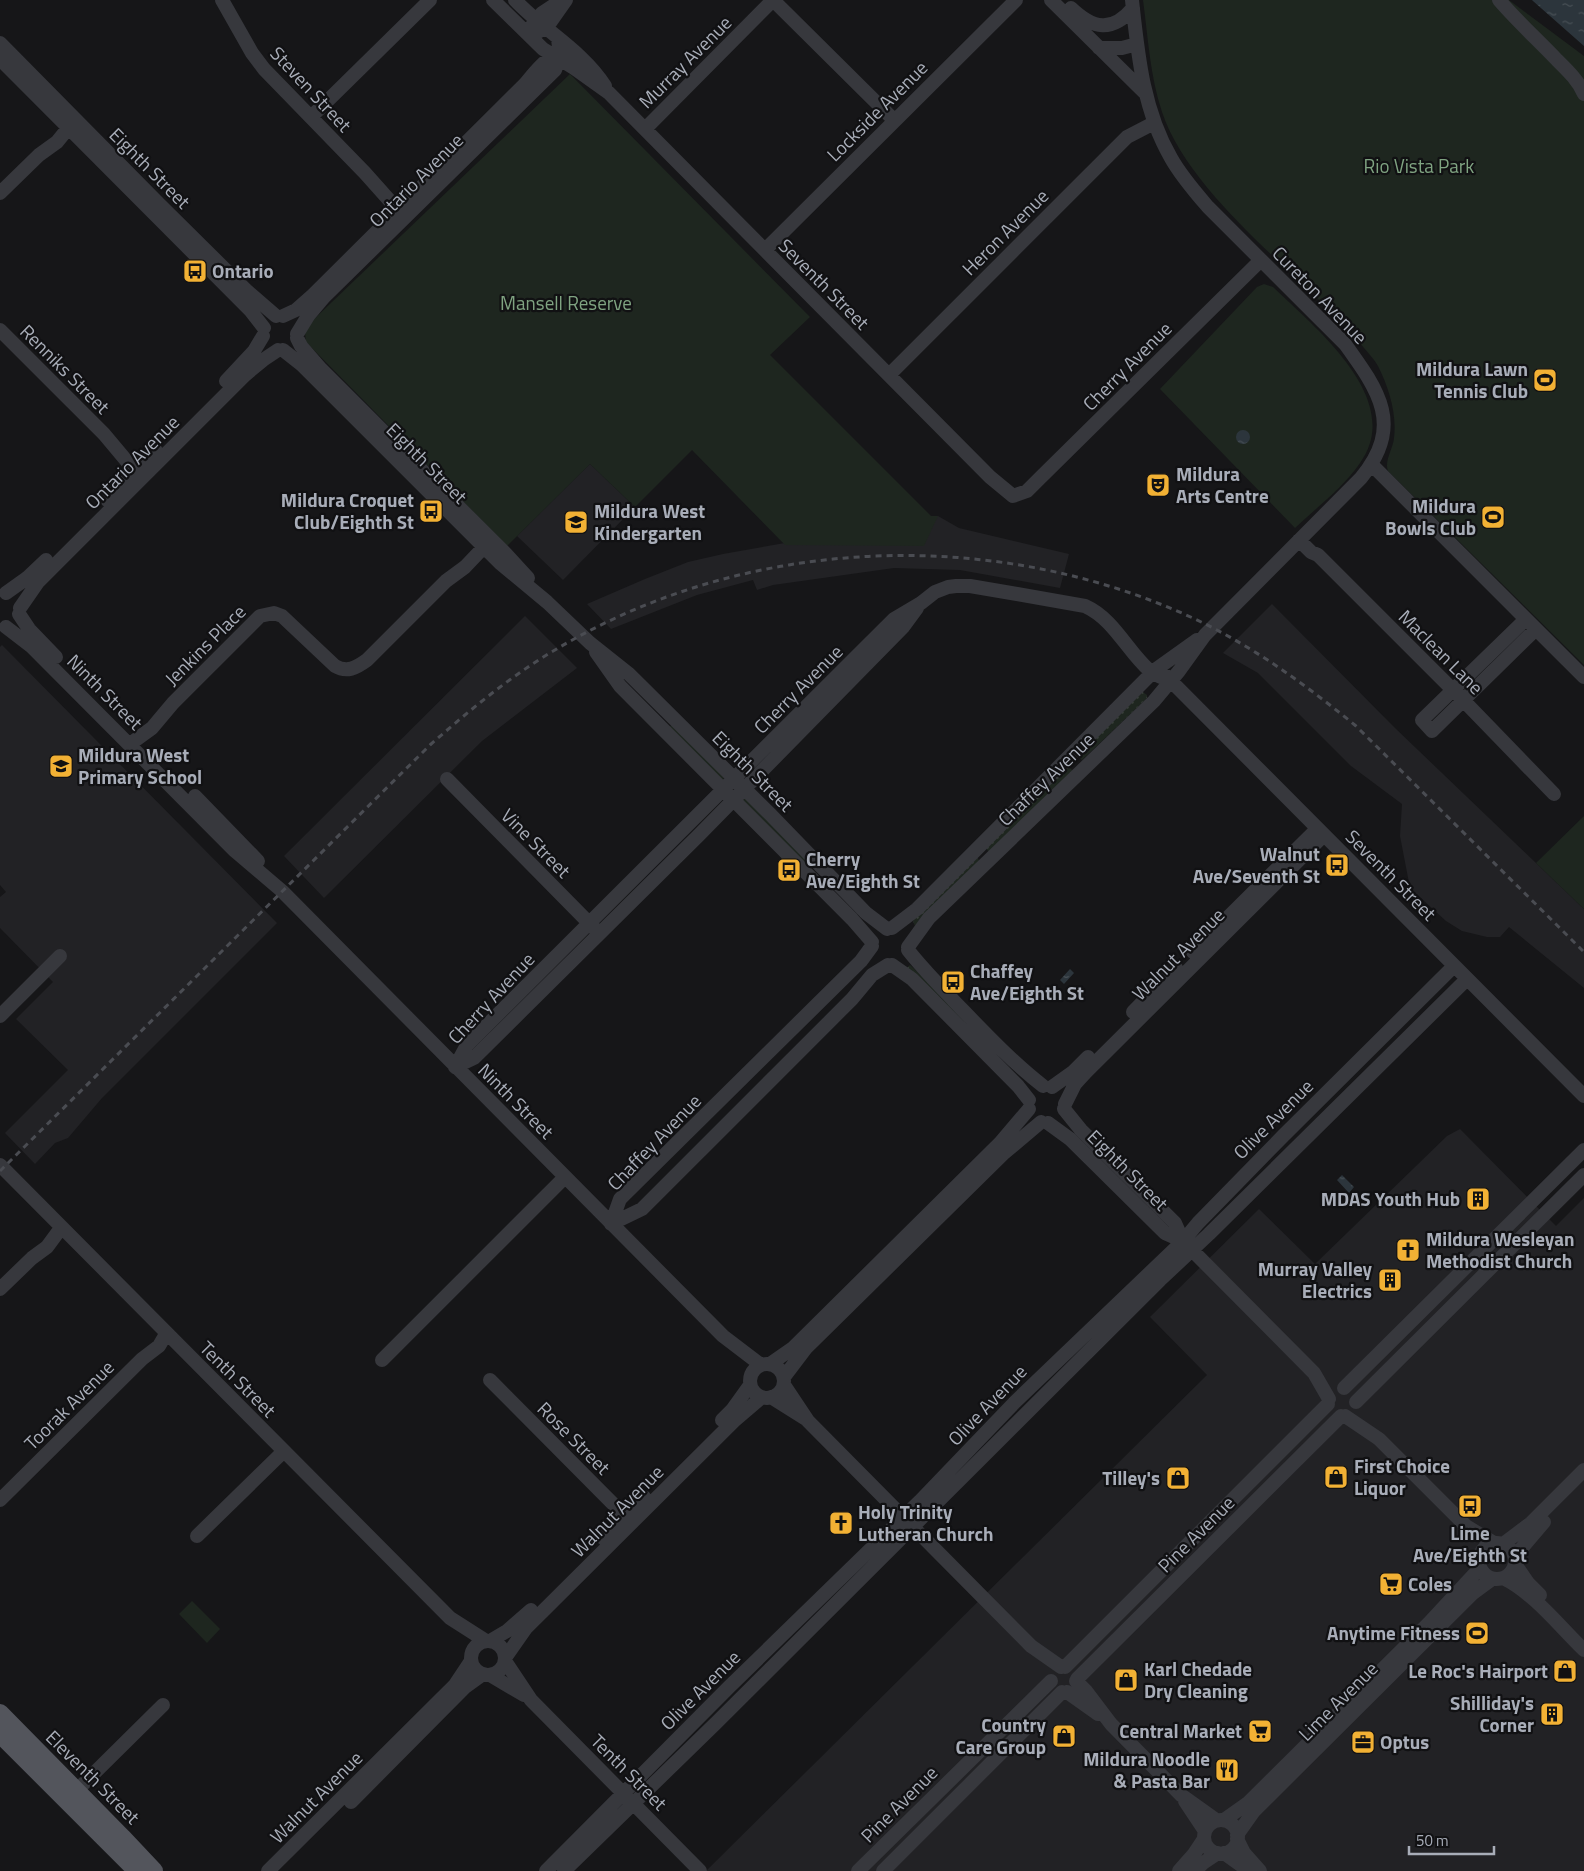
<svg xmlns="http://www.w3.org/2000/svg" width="1584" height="1871" viewBox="0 0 1584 1871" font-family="'Titillium Web',sans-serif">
	<defs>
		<pattern id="grass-dots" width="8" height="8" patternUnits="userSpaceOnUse" patternTransform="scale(1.25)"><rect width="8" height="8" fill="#1e261f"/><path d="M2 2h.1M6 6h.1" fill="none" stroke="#3c433d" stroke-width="1.8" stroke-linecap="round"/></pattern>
		<pattern id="water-ripples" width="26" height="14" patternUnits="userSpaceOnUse" patternTransform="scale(1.25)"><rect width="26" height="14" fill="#2c353c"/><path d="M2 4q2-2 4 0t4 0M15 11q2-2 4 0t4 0" fill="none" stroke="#485056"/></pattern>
	</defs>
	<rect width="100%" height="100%" fill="#161618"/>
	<path fill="#222225" d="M 590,464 L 635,507 L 563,580 L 517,536 Z
		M 938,516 L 959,528 L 1069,554 L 1060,588 L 960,570 L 894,568 L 773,585 L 757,590 L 753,580 L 697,595 L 611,629 L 587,604 L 645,579 L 688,562 L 723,554 Z
		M 1272,604 L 1395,728 L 1584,909 L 1584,988 L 1509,927 L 1500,937 L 1487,937 L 1462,931 L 1446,921 L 1410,888 L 1400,836 L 1402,804 L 1351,766 L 1258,673 L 1223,653 Z
		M 525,616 L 577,668 L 482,741 L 324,898 L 284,856 Z
		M 2,645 L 277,923 L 102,1098 L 68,1138 L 55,1143 L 35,1164 L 5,1133 L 68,1070 L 16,1019 L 53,982 L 0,928 L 0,897 L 6,892 L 0,885 L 0,647 Z
		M 1460,1129 L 1556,1226 L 1584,1198 L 1584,1871 L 706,1871 L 1207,1375 L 1150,1317 L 1259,1209 L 1315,1264 L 1447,1136 Z"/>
	<path fill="url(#grass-dots)" d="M 1141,691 L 1147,695 L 1147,698 L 1082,760 L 1077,756 Z
		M 673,724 L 724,778 L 722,780 L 668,728 Z
		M 1068,766 L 1073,771 L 989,852 L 985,847 Z
		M 746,798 L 808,861 L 804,865 L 743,800 Z
		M 976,857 L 980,861 L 915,926 L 913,921 L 920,912 Z
		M 910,965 L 967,1019 L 963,1023 L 907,968 Z"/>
	<path fill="#1e261f" d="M 1143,0 L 1509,0 L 1584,56 L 1584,665 L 1388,471 C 1384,461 1393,449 1394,438 C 1397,414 1389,388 1378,366 C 1374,359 1369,354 1364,348 C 1345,323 1321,302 1298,280 C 1251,235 1183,175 1162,112 C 1150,76 1148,37 1143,0 Z
		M 570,74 L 810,317 L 770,355 L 931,516 L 938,516 L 924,546 L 785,545 L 692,450 L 635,507 L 590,464 L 507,546 L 306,342 L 305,333 L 309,324 Z
		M 1264,284 L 1273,287 C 1314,327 1406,399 1360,463 C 1343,488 1317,507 1295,528 L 1160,389 L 1257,287 Z
		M 1584,816 L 1584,909 L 1536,863 Z
		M 192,1601 L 220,1629 L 207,1643 L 179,1614 Z"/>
	<path fill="url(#water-ripples)" d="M 1532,0 L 1584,0 L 1584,46 L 1533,1 Z
		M1236 437a7 7 0 1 1 14 0a7 7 0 1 1-14 0Z
		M 1070,969 L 1074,973 L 1064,984 L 1060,980 Z
		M 1342,1175 L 1354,1187 L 1349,1193 L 1337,1180 Z"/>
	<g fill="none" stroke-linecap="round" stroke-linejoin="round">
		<path stroke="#37383d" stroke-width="14" d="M 222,0 L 252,53 L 264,69 L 365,173 L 398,210 L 405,214
			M 493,0 L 543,49 L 574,68 L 609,93 L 990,477 L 1013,496 L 1027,491 L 1040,478 L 1261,260
			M 515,0 C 543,30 583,51 605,86
			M 773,0 L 894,120
			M 1051,0 L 1144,92
			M 1499,0 C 1517,21 1538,40 1557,60 C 1567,70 1578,80 1584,94
			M 1071,8 C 1093,29 1112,33 1133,8
			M 531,27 L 542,13 L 562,0
			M 538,32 L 547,27 L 566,0
			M 0,43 L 159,204 L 246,290 L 276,316
			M 1099,48 L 1122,48 L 1137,44
			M 0,59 L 250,310 L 264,328
			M 311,117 L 430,0
			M 645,129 L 773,0
			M 0,193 L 39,155 L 57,142 L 74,121
			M 765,250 L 1016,0
			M 283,316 L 296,310 L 313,295 L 525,84 C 539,67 550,51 574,51
			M 0,330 L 104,434 L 135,471
			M 297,334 L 308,316 L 324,297 L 555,70 L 560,55 L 558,39
			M 297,338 L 301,346 L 321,369 L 506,554 L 528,578
			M 283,350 L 302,365 L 500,563 L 547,602 L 590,643 L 629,674 L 770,814 L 866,913 L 887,929
			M 889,375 L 1127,137 L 1154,123
			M 226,381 L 254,351 L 263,336
			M 1372,465 L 1584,677
			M 107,500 L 156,451
			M 1299,540 L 1311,552 L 1318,555 L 1463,700 L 1554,794
			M 6,593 L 27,578 L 46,560
			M 20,608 L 38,582 L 245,375 L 263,360 L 278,350
			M 19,614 L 29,629 L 56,657
			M 1526,619 L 1422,720 L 1432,731 L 1536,629
			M 6,627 L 32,647 L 235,851 L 282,891 L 723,1336 L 761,1365
			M 596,652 L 620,686 L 852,919 L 872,942
			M 1165,675 L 1584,1096
			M 130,744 L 152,728 L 173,703 L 260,616 L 274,613 L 282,616 L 335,666 C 347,673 356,668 367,660 L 446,581 L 465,567 L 484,547
			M 447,779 L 594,928
			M 195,796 L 258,861
			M 892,928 L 917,909 L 1155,670 L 1197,640
			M 908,947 L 929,918 L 1154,701 L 1179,671 L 1205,635 L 1361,478 C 1404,426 1379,391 1345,344 L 1208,207 C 1195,192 1181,176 1171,158 C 1143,110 1138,55 1132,0
			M 908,950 C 922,968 939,985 954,1001 C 983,1031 1011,1061 1043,1086
			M 1193,952 L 1313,833
			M 892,965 L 912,979 L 1018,1086 L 1029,1100
			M 1133,1012 L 1176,968
			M 0,1016 L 60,956
			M 455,1067 L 467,1045 L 894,619 L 921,603 L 935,592 L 948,587 L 956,586 L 970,586 L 1017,594 L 1085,606 C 1114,619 1127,651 1150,671 C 1156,676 1164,678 1171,681
			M 455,1067 L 474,1058 L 699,835 L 903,627 L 917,608
			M 1052,1087 L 1073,1072 L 1088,1057
			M 1065,1104 L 1075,1084 L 1086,1072 L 1324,835
			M 1064,1109 L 1081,1130 L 1175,1223 L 1183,1241 L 1314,1373 L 1329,1399
			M 1048,1123 L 1070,1139 L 1165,1233 L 1183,1241
			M 0,1165 L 450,1618 L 486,1641
			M 611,1224 L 620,1199 L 624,1195 L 861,961 L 872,946
			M 611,1224 L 642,1209 L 852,999 L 872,975 L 888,965
			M 0,1289 L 32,1258 L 47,1247 L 61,1228
			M 382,1360 L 565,1177
			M 770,1364 L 793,1348 L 1000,1143 L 1029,1109
			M750 1381a17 17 0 1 1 34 0a17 17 0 1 1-34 0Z
			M 784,1377 L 806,1348 L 1003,1154 L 1041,1122
			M 490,1380 L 631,1522
			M 784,1385 L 808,1421 L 1031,1646 L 1061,1667
			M 1344,1388 L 1584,1150
			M 771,1397 L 806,1419
			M 1356,1402 L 1584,1175
			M 1345,1416 L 1379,1439 L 1466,1526 L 1494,1543
			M 722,1420 L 732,1410 L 750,1385
			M 0,1500 L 142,1359 L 159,1346 L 166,1334
			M 197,1536 L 284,1451
			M 603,1538 L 644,1497
			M1479 1561a18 18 0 1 1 36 0a18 18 0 1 1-36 0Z
			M 1503,1544 L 1531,1523 L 1584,1470
			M 1515,1556 L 1544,1522
			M 1515,1564 L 1528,1583 L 1540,1595
			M 1503,1578 C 1534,1593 1560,1627 1584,1650
			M 490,1641 L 507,1631 L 531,1610
			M471 1658a17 17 0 1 1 34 0a17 17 0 1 1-34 0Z
			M 505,1658 L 526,1628 L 734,1421 L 762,1397
			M 505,1661 L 531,1700 L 700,1871
			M 1065,1667 L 1328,1404
			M 490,1675 L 524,1695
			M 1077,1679 L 1341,1416
			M 1076,1681 L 1086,1691 L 1111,1724 L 1181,1795 L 1216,1820
			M 1067,1692 L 1098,1714
			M 70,1797 L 163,1705
			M 1185,1801 L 1205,1831
			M 351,1802 L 465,1687 L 483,1674
			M 1224,1820 L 1248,1803 L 1429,1623 L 1480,1568
			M1204 1837a17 17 0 1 1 34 0a17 17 0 1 1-34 0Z
			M 1237,1835 L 1254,1811 L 1473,1593 L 1492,1579
			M 1237,1839 L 1244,1853 L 1260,1871
			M 1224,1853 L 1249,1871
			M 268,1871 L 455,1685 L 471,1661
			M 546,1871 L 730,1686 L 920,1501 L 1015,1402 L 1183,1241 L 1198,1223 L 1283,1136 L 1454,966
			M 564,1871 L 716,1723 L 1160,1280 L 1209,1234 L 1467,979
			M 858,1871 L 1051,1681
			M 883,1871 L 1062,1692
			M 1179,1871 L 1194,1854 L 1204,1839
			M 1195,1871 L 1203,1863 L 1218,1853"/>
		<path stroke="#53555c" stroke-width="18" d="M 0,1713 L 122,1837 L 154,1871
			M 0,1734 L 137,1871"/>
		<path stroke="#4a4c52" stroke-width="3" stroke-dasharray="6 5" stroke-linecap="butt" d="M 0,1171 L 430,745 C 471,709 513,674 560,647 C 751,535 995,526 1195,619 C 1254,647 1306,685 1356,726 L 1584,952"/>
	</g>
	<defs>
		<g id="bus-square" transform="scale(1.25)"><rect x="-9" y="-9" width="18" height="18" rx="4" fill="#f2b134" stroke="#111113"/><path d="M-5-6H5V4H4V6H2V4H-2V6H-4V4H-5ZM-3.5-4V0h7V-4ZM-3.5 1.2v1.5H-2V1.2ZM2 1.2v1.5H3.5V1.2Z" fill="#111"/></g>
		<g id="stadium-square" transform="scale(1.25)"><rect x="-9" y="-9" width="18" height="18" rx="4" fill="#f2b134" stroke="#111113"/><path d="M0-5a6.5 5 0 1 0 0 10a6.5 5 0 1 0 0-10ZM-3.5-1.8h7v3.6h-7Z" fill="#111"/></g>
		<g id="theatre-square" transform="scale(1.25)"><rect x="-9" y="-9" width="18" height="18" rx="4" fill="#f2b134" stroke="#111113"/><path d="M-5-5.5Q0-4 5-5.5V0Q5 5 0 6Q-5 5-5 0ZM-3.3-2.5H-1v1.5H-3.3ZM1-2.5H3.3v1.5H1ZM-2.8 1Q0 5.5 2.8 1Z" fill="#111"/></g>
		<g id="school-square" transform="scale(1.25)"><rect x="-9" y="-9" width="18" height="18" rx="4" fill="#f2b134" stroke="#111113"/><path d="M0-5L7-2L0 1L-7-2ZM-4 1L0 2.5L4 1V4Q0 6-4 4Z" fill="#111"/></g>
		<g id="building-square" transform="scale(1.25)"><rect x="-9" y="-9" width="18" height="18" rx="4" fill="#f2b134" stroke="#111113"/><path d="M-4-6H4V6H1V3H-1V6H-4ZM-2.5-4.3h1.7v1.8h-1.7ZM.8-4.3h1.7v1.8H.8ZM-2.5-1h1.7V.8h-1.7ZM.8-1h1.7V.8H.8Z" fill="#111"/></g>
		<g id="church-square" transform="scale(1.25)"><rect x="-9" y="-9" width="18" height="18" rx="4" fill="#f2b134" stroke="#111113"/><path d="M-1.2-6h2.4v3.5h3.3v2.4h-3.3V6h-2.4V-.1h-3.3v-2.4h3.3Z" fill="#111"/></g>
		<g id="shop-square" transform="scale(1.25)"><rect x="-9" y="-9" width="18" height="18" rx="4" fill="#f2b134" stroke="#111113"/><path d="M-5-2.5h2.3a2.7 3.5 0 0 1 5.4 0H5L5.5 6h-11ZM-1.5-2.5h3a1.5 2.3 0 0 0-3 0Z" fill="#111"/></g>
		<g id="supermarket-square" transform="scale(1.25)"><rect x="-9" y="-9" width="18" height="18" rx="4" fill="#f2b134" stroke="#111113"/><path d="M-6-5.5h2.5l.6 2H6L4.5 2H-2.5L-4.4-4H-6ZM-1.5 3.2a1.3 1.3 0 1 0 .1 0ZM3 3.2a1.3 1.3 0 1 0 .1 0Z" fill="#111"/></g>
		<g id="office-square" transform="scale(1.25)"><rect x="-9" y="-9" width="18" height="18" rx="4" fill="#f2b134" stroke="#111113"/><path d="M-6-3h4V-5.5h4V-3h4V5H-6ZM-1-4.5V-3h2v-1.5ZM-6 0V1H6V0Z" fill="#111"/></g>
		<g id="restaurant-square" transform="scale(1.25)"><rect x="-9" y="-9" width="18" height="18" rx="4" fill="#f2b134" stroke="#111113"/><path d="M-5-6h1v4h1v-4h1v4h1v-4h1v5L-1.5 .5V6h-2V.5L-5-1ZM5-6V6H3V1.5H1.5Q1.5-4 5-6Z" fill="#111"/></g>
	</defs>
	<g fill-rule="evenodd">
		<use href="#bus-square" x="195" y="271"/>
		<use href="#stadium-square" x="1545" y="380"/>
		<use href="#theatre-square" x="1158" y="485"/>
		<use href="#bus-square" x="431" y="511"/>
		<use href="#stadium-square" x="1493" y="517"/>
		<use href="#school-square" x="576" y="522"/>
		<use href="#school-square" x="61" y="766"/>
		<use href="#bus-square" x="1337" y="865"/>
		<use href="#bus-square" x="789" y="870"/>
		<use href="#bus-square" x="953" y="982"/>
		<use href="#building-square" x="1478" y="1199"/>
		<use href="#church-square" x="1408" y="1250"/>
		<use href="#building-square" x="1390" y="1280"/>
		<use href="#shop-square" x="1336" y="1477"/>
		<use href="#shop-square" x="1178" y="1478"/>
		<use href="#bus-square" x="1470" y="1506"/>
		<use href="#church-square" x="841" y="1523"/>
		<use href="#supermarket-square" x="1391" y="1584"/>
		<use href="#stadium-square" x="1477" y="1633"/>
		<use href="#shop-square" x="1565" y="1671"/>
		<use href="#shop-square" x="1126" y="1680"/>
		<use href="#building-square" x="1552" y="1714"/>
		<use href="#supermarket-square" x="1260" y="1731"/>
		<use href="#shop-square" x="1064" y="1736"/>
		<use href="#office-square" x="1363" y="1742"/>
		<use href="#restaurant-square" x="1227" y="1770"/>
	</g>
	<g text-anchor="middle" stroke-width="4.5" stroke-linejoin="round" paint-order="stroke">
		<g font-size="19" fill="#a8adb8" stroke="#111113">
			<text transform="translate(685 62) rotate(-45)" y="7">Murray Avenue</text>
			<text transform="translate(311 89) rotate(47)" y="7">Steven Street</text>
			<text transform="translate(877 111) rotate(-45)" y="7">Lockside Avenue</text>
			<text transform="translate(150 168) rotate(45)" y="7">Eighth Street</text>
			<text transform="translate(416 180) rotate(-45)" y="7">Ontario Avenue</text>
			<text transform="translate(1005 232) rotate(-45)" y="7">Heron Avenue</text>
			<text transform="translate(824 284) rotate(45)" y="7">Seventh Street</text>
			<text transform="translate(1320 295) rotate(46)" y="7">Cureton Avenue</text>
			<text transform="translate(1127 366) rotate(-45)" y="7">Cherry Avenue</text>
			<text transform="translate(65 369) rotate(45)" y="7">Renniks Street</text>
			<text transform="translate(132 462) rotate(-45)" y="7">Ontario Avenue</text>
			<text transform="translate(427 463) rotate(45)" y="7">Eighth Street</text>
			<text transform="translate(205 645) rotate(-45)" y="7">Jenkins Place</text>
			<text transform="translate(1441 652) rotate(45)" y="7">Maclean Lane</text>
			<text transform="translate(798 689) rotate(-45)" y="7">Cherry Avenue</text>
			<text transform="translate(105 692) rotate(45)" y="7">Ninth Street</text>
			<text transform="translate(753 771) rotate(45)" y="7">Eighth Street</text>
			<text transform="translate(1046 779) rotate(-44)" y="7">Chaffey Avenue</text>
			<text transform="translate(536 843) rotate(45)" y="7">Vine Street</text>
			<text transform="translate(1391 875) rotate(45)" y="7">Seventh Street</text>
			<text transform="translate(1178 954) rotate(-45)" y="7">Walnut Avenue</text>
			<text transform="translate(491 998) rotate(-47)" y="7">Cherry Avenue</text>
			<text transform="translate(516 1101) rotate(45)" y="7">Ninth Street</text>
			<text transform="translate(1273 1119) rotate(-45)" y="7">Olive Avenue</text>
			<text transform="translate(654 1142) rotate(-46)" y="7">Chaffey Avenue</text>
			<text transform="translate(1128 1170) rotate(45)" y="7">Eighth Street</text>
			<text transform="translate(238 1379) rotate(45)" y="7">Tenth Street</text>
			<text transform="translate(69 1405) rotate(-45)" y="7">Toorak Avenue</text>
			<text transform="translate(987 1405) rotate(-46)" y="7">Olive Avenue</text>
			<text transform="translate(574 1438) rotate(45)" y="7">Rose Street</text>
			<text transform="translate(617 1511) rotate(-45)" y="7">Walnut Avenue</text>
			<text transform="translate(1196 1534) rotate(-45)" y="7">Pine Avenue</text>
			<text transform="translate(700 1690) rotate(-45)" y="7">Olive Avenue</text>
			<text transform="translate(1338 1701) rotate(-45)" y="7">Lime Avenue</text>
			<text transform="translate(629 1772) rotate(45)" y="7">Tenth Street</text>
			<text transform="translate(93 1777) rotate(45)" y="7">Eleventh Street</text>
			<text transform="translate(316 1797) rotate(-45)" y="7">Walnut Avenue</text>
			<text transform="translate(899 1804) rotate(-45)" y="7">Pine Avenue</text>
		</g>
		<g font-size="19" fill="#7fa381" stroke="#111113">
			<text x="1419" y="173">Rio Vista Park</text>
			<text x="566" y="310">Mansell Reserve</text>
		</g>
		<g font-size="19" font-weight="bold" fill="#a8adb8" stroke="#111113" text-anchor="end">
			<text x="212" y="278" text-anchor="start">Ontario</text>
			<text x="1528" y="376">Mildura Lawn<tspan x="1528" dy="22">Tennis Club</tspan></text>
			<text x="1176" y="481" text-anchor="start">Mildura<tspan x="1176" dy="22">Arts Centre</tspan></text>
			<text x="414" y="507">Mildura Croquet<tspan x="414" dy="22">Club/Eighth St</tspan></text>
			<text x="1476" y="513">Mildura<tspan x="1476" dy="22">Bowls Club</tspan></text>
			<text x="594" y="518" text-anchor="start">Mildura West<tspan x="594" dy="22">Kindergarten</tspan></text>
			<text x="78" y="762" text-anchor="start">Mildura West<tspan x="78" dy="22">Primary School</tspan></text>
			<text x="1320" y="861">Walnut<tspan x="1320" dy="22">Ave/Seventh St</tspan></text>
			<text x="806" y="866" text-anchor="start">Cherry<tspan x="806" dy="22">Ave/Eighth St</tspan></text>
			<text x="970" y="978" text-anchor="start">Chaffey<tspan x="970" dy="22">Ave/Eighth St</tspan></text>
			<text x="1460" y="1206">MDAS Youth Hub</text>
			<text x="1426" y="1246" text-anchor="start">Mildura Wesleyan<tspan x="1426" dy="22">Methodist Church</tspan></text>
			<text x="1372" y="1276">Murray Valley<tspan x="1372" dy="22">Electrics</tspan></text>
			<text x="1354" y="1473" text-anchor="start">First Choice<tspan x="1354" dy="22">Liquor</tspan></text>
			<text x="1160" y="1485">Tilley's</text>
			<text x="858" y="1519" text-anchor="start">Holy Trinity<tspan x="858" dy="22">Lutheran Church</tspan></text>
			<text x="1470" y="1540" text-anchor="middle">Lime<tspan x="1470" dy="22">Ave/Eighth St</tspan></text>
			<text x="1408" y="1591" text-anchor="start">Coles</text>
			<text x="1460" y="1640">Anytime Fitness</text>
			<text x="1144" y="1676" text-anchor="start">Karl Chedade<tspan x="1144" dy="22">Dry Cleaning</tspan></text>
			<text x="1548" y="1678">Le Roc's Hairport</text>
			<text x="1534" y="1710">Shilliday's<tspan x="1534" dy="22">Corner</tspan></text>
			<text x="1046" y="1732">Country<tspan x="1046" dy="22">Care Group</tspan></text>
			<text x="1242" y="1738">Central Market</text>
			<text x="1380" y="1749" text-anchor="start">Optus</text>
			<text x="1210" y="1766">Mildura Noodle<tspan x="1210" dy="22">&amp; Pasta Bar</tspan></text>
		</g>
	</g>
	<path d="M1409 1846v8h85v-8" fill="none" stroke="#a8adb8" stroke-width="2.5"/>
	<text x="1416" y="1846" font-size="15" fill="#a8adb8" stroke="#111113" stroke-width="4" paint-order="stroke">50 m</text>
</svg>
